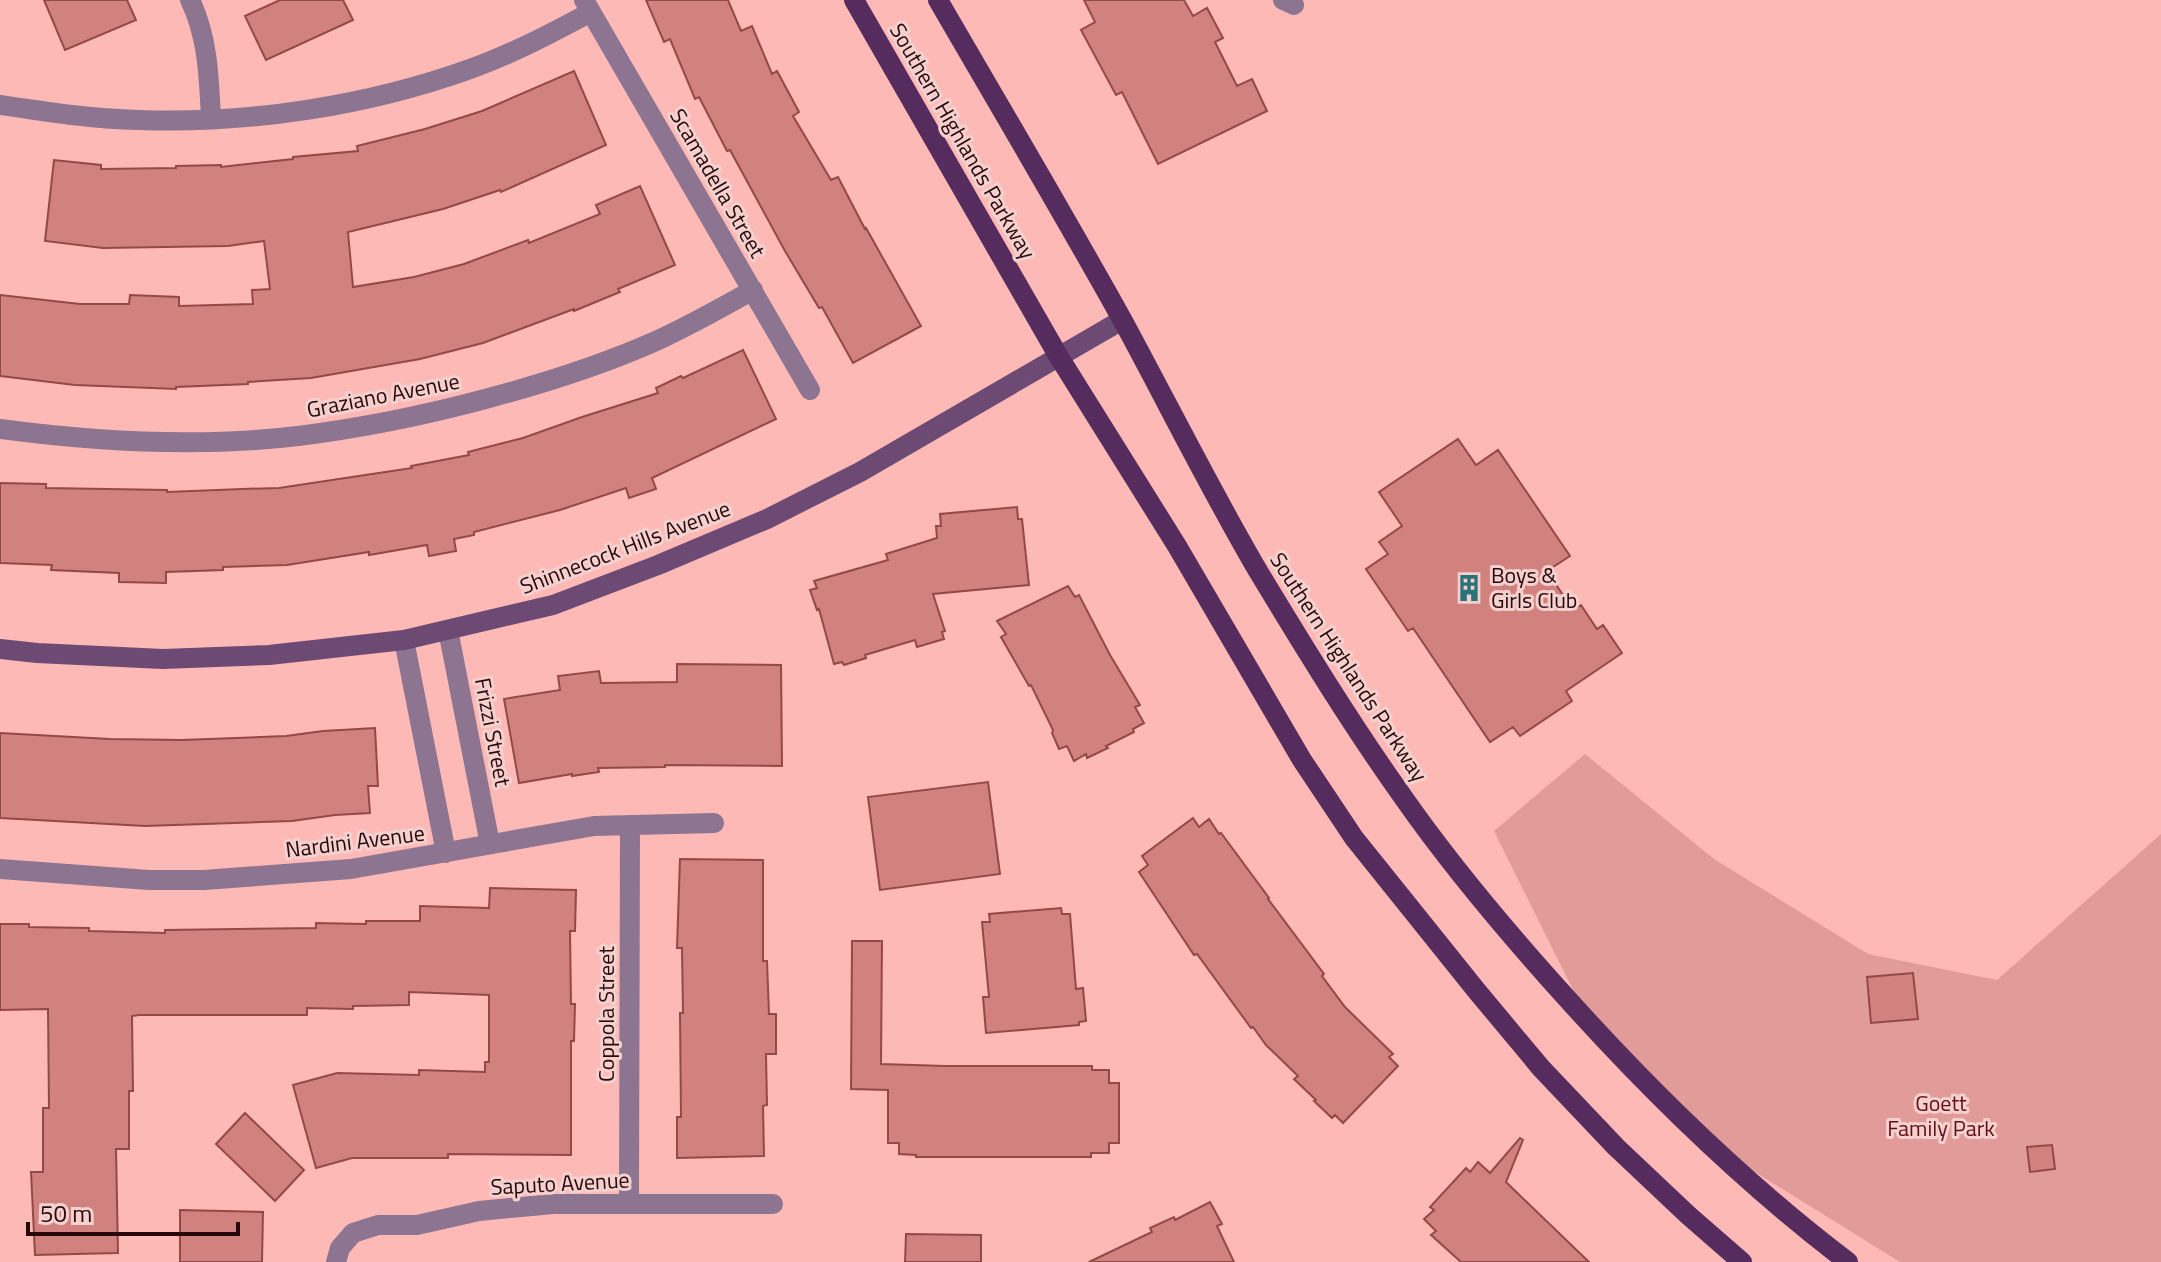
<svg xmlns="http://www.w3.org/2000/svg" width="2161" height="1262" viewBox="0 0 2161 1262" font-family="'Titillium Web',sans-serif">
	<rect width="100%" height="100%" fill="#fdb9b6"/>
	<path fill="#e19b98" d="M 1585,754 L 1714,859 L 1868,954 L 1997,980 L 2161,834 L 2161,1262 L 1900,1262 L 1731,1157 L 1579,1002 L 1494,831 Z"/>
	<path fill="#d1817e" stroke="#934948" stroke-width="2" d="M 44,0 L 127,0 L 136,20 L 65,50 Z
		M 280,0 L 343,0 L 353,20 L 266,60 L 245,16 Z
		M 646,0 L 728,0 L 741,31 L 752,26 L 772,74 L 777,71 L 799,112 L 793,116 L 831,180 L 838,177 L 865,229 L 866,228 L 921,326 L 853,363 L 822,307 L 819,308 L 785,251 L 730,150 L 727,151 L 699,97 L 695,99 L 670,39 L 664,42 Z
		M 1084,0 L 1184,0 L 1193,16 L 1207,8 L 1223,38 L 1215,42 L 1237,86 L 1252,79 L 1267,111 L 1158,164 L 1122,92 L 1116,95 L 1081,30 L 1095,22 Z
		M 574,71 L 606,145 L 501,192 L 500,190 L 443,209 L 348,232 L 353,287 L 414,277 L 464,264 L 528,240 L 529,243 L 600,214 L 596,205 L 640,186 L 675,265 L 618,289 L 620,292 L 574,311 L 574,309 L 483,343 L 420,359 L 311,378 L 248,382 L 248,384 L 176,387 L 176,389 L 75,385 L 0,376 L 0,295 L 80,304 L 129,304 L 130,295 L 179,297 L 179,306 L 253,304 L 252,290 L 270,289 L 264,241 L 228,246 L 103,248 L 45,241 L 54,160 L 101,165 L 101,169 L 176,168 L 176,166 L 221,165 L 221,167 L 293,159 L 293,157 L 358,151 L 357,146 L 425,129 L 482,111 Z
		M 743,350 L 776,419 L 652,478 L 656,489 L 629,498 L 626,488 L 560,510 L 474,532 L 474,535 L 454,539 L 456,551 L 429,556 L 427,545 L 369,555 L 369,552 L 287,565 L 223,567 L 223,570 L 166,572 L 166,583 L 119,582 L 119,573 L 51,570 L 52,565 L 0,563 L 0,483 L 46,484 L 46,488 L 167,490 L 167,492 L 242,489 L 279,488 L 412,468 L 411,466 L 469,455 L 468,452 L 523,438 L 582,417 L 658,393 L 656,388 L 681,376 L 683,378 Z
		M 1458,439 L 1476,465 L 1498,450 L 1570,556 L 1547,571 L 1573,610 L 1581,605 L 1597,629 L 1603,625 L 1622,653 L 1566,691 L 1572,701 L 1520,736 L 1513,727 L 1490,742 L 1413,628 L 1408,631 L 1366,569 L 1388,554 L 1379,542 L 1402,526 L 1379,492 Z
		M 1017,507 L 1018,519 L 1022,519 L 1029,585 L 933,594 L 945,631 L 942,632 L 944,639 L 917,647 L 915,640 L 865,655 L 866,658 L 844,665 L 842,662 L 834,664 L 819,609 L 817,610 L 810,590 L 817,588 L 814,581 L 888,560 L 886,554 L 937,538 L 936,526 L 941,526 L 940,514 Z
		M 1068,586 L 1075,597 L 1079,595 L 1110,655 L 1140,705 L 1135,707 L 1144,723 L 1133,729 L 1134,732 L 1106,746 L 1108,748 L 1087,758 L 1086,754 L 1074,761 L 1067,746 L 1059,749 L 1052,733 L 1053,730 L 1031,685 L 1029,686 L 1001,637 L 1006,634 L 997,621 Z
		M 677,664 L 781,665 L 782,766 L 665,765 L 665,767 L 598,768 L 599,772 L 572,776 L 572,774 L 519,783 L 504,699 L 560,690 L 558,676 L 599,671 L 601,683 L 677,682 Z
		M 375,728 L 378,786 L 368,786 L 370,813 L 335,815 L 292,821 L 145,826 L 0,818 L 0,733 L 110,739 L 182,740 L 286,736 L 323,731 Z
		M 988,782 L 1000,874 L 880,890 L 868,797 Z
		M 1193,818 L 1199,827 L 1209,819 L 1219,834 L 1221,833 L 1269,898 L 1268,899 L 1324,974 L 1322,976 L 1345,1007 L 1393,1054 L 1389,1057 L 1398,1066 L 1343,1123 L 1335,1115 L 1332,1118 L 1314,1101 L 1316,1100 L 1294,1079 L 1298,1076 L 1266,1045 L 1253,1027 L 1251,1028 L 1197,954 L 1194,955 L 1139,872 L 1148,865 L 1142,856 Z
		M 680,859 L 763,860 L 763,961 L 767,961 L 769,1014 L 776,1014 L 776,1054 L 766,1054 L 767,1105 L 763,1106 L 764,1156 L 677,1158 L 677,1117 L 681,1117 L 680,1013 L 683,1013 L 682,948 L 677,948 Z
		M 490,888 L 576,890 L 575,931 L 570,931 L 571,1004 L 575,1004 L 574,1041 L 571,1041 L 571,1155 L 448,1154 L 448,1158 L 352,1158 L 316,1168 L 293,1085 L 337,1073 L 419,1075 L 419,1070 L 485,1072 L 485,1062 L 489,1062 L 489,995 L 409,992 L 409,1005 L 353,1006 L 353,1009 L 307,1008 L 307,1015 L 139,1015 L 132,1016 L 133,1091 L 129,1091 L 129,1149 L 116,1149 L 118,1253 L 35,1255 L 31,1172 L 43,1172 L 43,1108 L 49,1108 L 48,1009 L 0,1010 L 0,924 L 29,924 L 29,927 L 89,928 L 89,931 L 165,933 L 165,930 L 316,928 L 316,923 L 366,924 L 366,921 L 420,921 L 420,906 L 489,908 Z
		M 1061,908 L 1062,914 L 1070,914 L 1076,989 L 1083,988 L 1086,1021 L 1079,1022 L 1079,1025 L 986,1033 L 983,997 L 989,997 L 982,922 L 990,922 L 989,914 Z
		M 852,941 L 882,941 L 881,1064 L 945,1066 L 1092,1066 L 1092,1070 L 1109,1070 L 1109,1083 L 1119,1083 L 1119,1143 L 1109,1143 L 1109,1153 L 1091,1153 L 1091,1157 L 916,1157 L 916,1155 L 899,1154 L 899,1143 L 888,1143 L 888,1090 L 851,1089 Z
		M 1913,973 L 1918,1019 L 1871,1023 L 1867,977 Z
		M 245,1113 L 304,1170 L 275,1201 L 216,1144 Z
		M 1520,1138 L 1523,1140 L 1506,1182 L 1589,1262 L 1461,1262 L 1431,1235 L 1436,1231 L 1424,1219 L 1434,1210 L 1430,1207 L 1466,1168 L 1470,1172 L 1478,1162 L 1490,1173 Z
		M 2052,1145 L 2055,1169 L 2030,1172 L 2027,1147 Z
		M 1210,1202 L 1222,1224 L 1217,1226 L 1234,1262 L 1089,1262 L 1152,1232 L 1150,1228 L 1174,1217 L 1175,1220 Z
		M 180,1210 L 263,1212 L 262,1262 L 180,1262 Z
		M 906,1234 L 981,1235 L 981,1262 L 905,1262 Z"/>
	<g fill="none" stroke-linecap="round" stroke-linejoin="round">
		<path stroke="#8d7491" stroke-width="20" d="M 190,0 C 208,37 209,78 211,119
			M 584,0 L 810,390
			M 1283,0 L 1294,5
			M 0,105 C 46,112 93,119 139,120 C 249,124 367,106 470,69 C 512,54 552,33 591,12
			M 0,429 C 98,442 199,448 298,436 C 362,428 426,415 489,398 C 545,383 602,365 656,341 C 689,326 721,308 753,290
			M 448,630 L 490,844
			M 404,640 L 446,853
			M 0,869 L 149,880 L 204,880 L 351,869 L 594,826 L 714,823
			M 629,1203 L 630,825
			M 336,1262 L 340,1248 L 353,1233 L 378,1225 L 417,1225 L 479,1211 L 553,1204 L 773,1204"/>
		<path stroke="#6d4a73" stroke-width="20" d="M 0,649 L 37,653 L 163,659 L 269,655 L 404,640 L 553,605 L 658,565 L 767,519 L 860,472 L 1122,320"/>
		<path stroke="#562b5d" stroke-width="20" d="M 854,0 L 1059,357 L 1177,546 L 1302,760 L 1354,838 L 1476,990 L 1541,1068 L 1616,1147 L 1688,1215 L 1742,1262
			M 938,0 C 1000,107 1063,213 1123,321 C 1168,404 1210,489 1258,571 C 1304,647 1351,724 1403,797 C 1454,870 1512,938 1572,1004 C 1657,1098 1748,1186 1848,1262"/>
	</g>
	<defs>
		<g id="building-bare" transform="scale(2.16)"><path d="M-4-6H4V6H1V3H-1V6H-4ZM-2.5-4.3h1.7v1.8h-1.7ZM.8-4.3h1.7v1.8H.8ZM-2.5-1h1.7V.8h-1.7ZM.8-1h1.7V.8H.8Z" fill="#2a7479" stroke="#f4d0ce" stroke-width="2.5" paint-order="stroke"/></g>
	</defs>
	<g fill-rule="evenodd">
		<use href="#building-bare" x="1469" y="588"/>
	</g>
	<g text-anchor="middle" stroke-width="6" stroke-linejoin="round" paint-order="stroke">
		<g font-size="22" fill="#27090a" stroke="#f4d0ce">
			<text transform="translate(963 141) rotate(60)" y="8">Southern Highlands Parkway</text>
			<text transform="translate(718 183) rotate(60)" y="8">Scamadella Street</text>
			<text transform="translate(383 395) rotate(-11)" y="8">Graziano Avenue</text>
			<text transform="translate(625 547) rotate(-21)" y="8">Shinnecock Hills Avenue</text>
			<text transform="translate(1349 667) rotate(57)" y="8">Southern Highlands Parkway</text>
			<text transform="translate(493 732) rotate(79)" y="8">Frizzi Street</text>
			<text transform="translate(355 841) rotate(-7)" y="8">Nardini Avenue</text>
			<text transform="translate(606 1014) rotate(-90)" y="8">Coppola Street</text>
			<text transform="translate(560 1183) rotate(-3)" y="8">Saputo Avenue</text>
		</g>
		<g font-size="22" fill="#27090a" stroke="#f4d0ce" text-anchor="start">
			<text x="1491" y="583">Boys &amp;<tspan x="1491" dy="25">Girls Club</tspan></text>
		</g>
		<g font-size="22" fill="#630f17" stroke="#f4d0ce">
			<text x="1941" y="1111">Goett<tspan x="1941" dy="25">Family Park</tspan></text>
		</g>
	</g>
	<path d="M28 1222v12h210v-12" fill="none" stroke="#27090a" stroke-width="4"/>
	<text x="40" y="1222" font-size="24" fill="#27090a" stroke="#f4d0ce" stroke-width="6" paint-order="stroke">50 m</text>
</svg>
